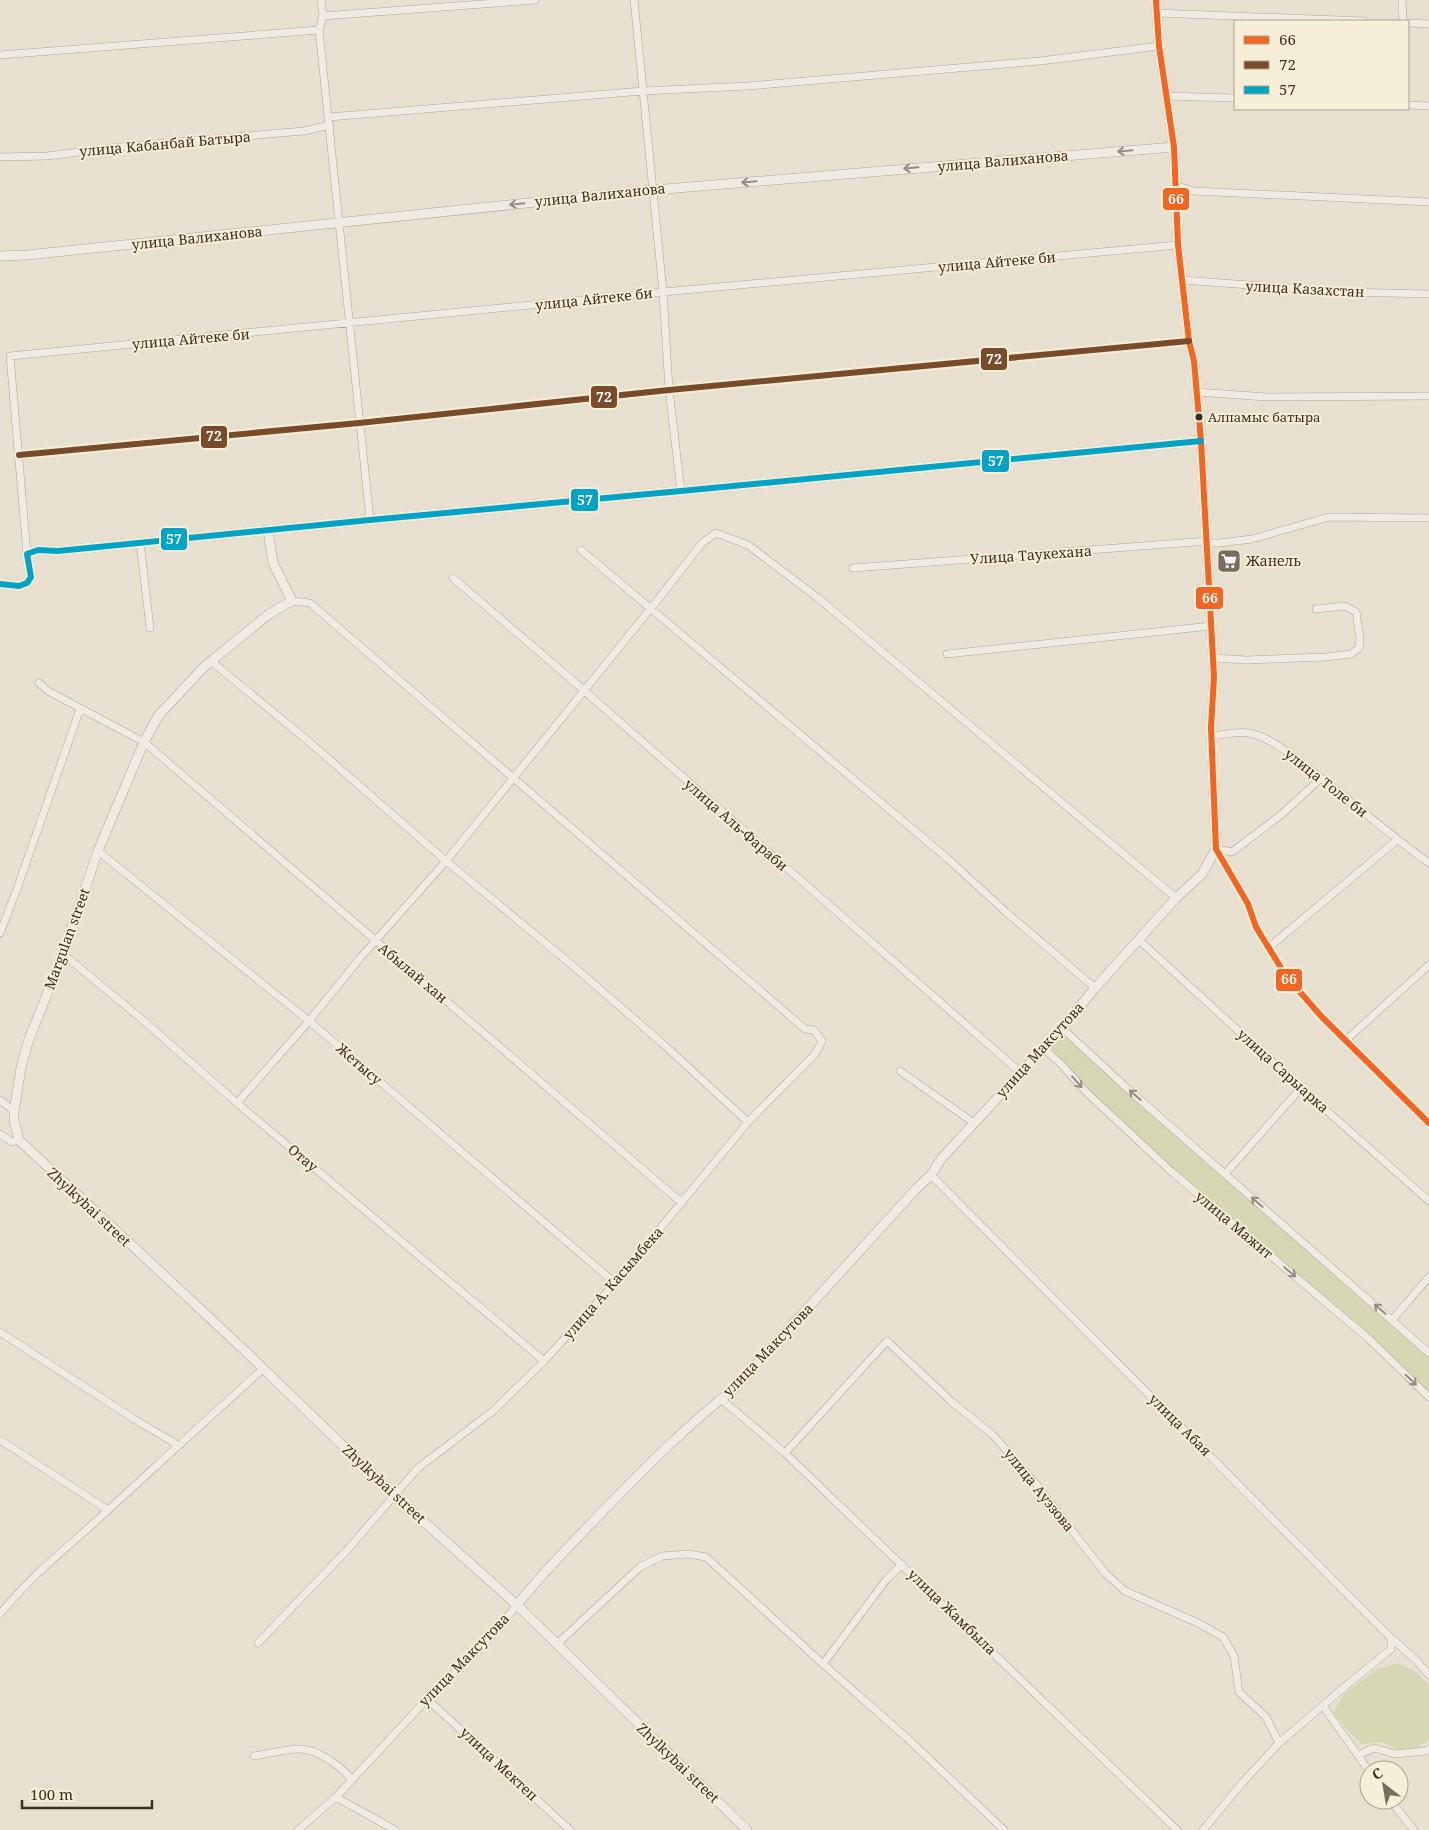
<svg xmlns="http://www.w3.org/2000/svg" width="1429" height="1830" viewBox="0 0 1429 1830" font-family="'Noto Serif',serif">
	<rect width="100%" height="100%" fill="#e7e0d1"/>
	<path fill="#d6d7b3" d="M 1059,1027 L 1429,1352 L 1429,1400 L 1369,1340 L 1174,1172 L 1087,1092 L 1045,1041 Z
		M 1398,1663 L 1416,1672 L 1429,1685 L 1429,1740 L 1417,1748 L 1401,1750 L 1379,1742 L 1362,1744 L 1355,1738 L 1333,1713 L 1344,1694 L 1377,1669 Z"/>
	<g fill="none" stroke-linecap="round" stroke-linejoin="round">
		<g stroke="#ada599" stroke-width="8">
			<path id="minor" d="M 321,0 L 323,16 L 319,30 L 370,520
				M 634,0 L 663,292 L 669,390 L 681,491
				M 1402,0 L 1403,21
				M 1157,13 L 1364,21
				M 323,16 L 535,0
				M 1408,23 L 1429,24
				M 0,55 L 319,30
				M 1166,96 L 1235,98
				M 1408,105 L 1429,106
				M 329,117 L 643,91 L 748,86 L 1040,61 L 1159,46
				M 0,157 L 47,156 L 120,147 L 304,131 L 330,125
				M 1175,185 L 1193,191 L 1429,202
				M 1182,280 L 1343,292 L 1429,294
				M 1197,392 L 1267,397 L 1429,396
				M 19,455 L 359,423 L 669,390 L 1189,341
				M 140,542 L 150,628
				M 1207,543 L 1220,543 L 1252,539 L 1329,517 L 1429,518
				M 581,550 L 947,858 L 1006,912 L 1095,988
				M 27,554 L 10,356 L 663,292 L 1178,245
				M 853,568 L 1208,541
				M 453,578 L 564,673 L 1020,1072
				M 947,654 L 1211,626
				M 1213,658 L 1246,660 L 1326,657 L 1351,654 L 1359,648 L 1360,639 L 1356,612 L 1345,606 L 1316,609
				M 212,662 L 307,740 L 446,861 L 572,965 L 662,1043 L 748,1122
				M 39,683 L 48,691 L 144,742 L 682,1203
				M 1211,736 C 1222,735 1238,731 1249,733 C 1272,738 1290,754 1308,768 C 1349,799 1387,833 1429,863
				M 1216,849 L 1248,904 L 1256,927 L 1286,976 L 1321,1016 L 1429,1123
				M 1216,849 L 1232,852 L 1282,814 L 1321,778
				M 98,851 L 309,1021 L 615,1283
				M 0,933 L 17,889 L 80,709
				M 1139,940 L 1301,1088 L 1429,1201
				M 1268,948 L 1397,840
				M 63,954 L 144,1021 L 237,1103 L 544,1361
				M 1062,1028 L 1129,1090 L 1429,1353
				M 1346,1040 L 1429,965
				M 1043,1048 L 1061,1064 L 1087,1093 L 1173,1173 L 1369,1339 L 1429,1397
				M 900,1071 L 974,1123
				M 0,1100 L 14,1111
				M 237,1103 L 309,1021 L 361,957 L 446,861 L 660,597 L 702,543 L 716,533 L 748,545 L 818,598 L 1176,898
				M 0,1134 L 12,1142 L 19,1140
				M 1225,1174 L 1301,1088
				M 931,1175 L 1352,1599 L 1391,1638 L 1416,1660 L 1429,1675
				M 1392,1320 L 1429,1277
				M 0,1332 L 134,1419 L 178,1445
				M 721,1399 L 785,1453 L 1177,1830
				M 0,1440 L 108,1510
				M 785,1453 L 887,1341 L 952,1402 L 993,1435 L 1035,1483 L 1105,1573 L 1125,1591 L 1198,1623 L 1223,1637 L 1234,1656 L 1239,1692 L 1266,1717 L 1279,1743
				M 0,1614 C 29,1578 61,1553 95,1522 C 151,1471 207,1419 263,1369
				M 258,1643 L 349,1548 L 418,1468 L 493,1411 L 544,1361 L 615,1283 L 748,1122 L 815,1054 L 822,1041 L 814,1030 L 805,1029 L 310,603 L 292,601
				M 557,1644 L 640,1567 L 662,1556 L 689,1554 L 706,1557 L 823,1664 L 906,1737 L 1004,1830
				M 823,1664 L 886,1580 L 902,1564
				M 427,1699 L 570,1830
				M 1323,1706 L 1369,1771
				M 1358,1755 L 1374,1748 L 1395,1754 L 1426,1751 L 1429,1749
				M 254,1756 C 267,1754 290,1748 301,1749 C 318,1750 341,1766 351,1779
				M 336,1797 L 395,1830
				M 1390,1800 L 1414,1830
				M 298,1830 L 336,1797 L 427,1699 L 486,1642 L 517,1605
				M 1203,1830 L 1243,1782 L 1279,1743 L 1348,1684 L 1391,1649 L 1391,1638"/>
		</g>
		<g stroke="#ada599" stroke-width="10">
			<path id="tertiary" d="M 0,256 L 27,255 L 653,190 L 1174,147
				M 268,531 L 273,563 L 292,601 L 269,614 L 204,667 L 159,715 L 144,742 L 98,851 L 63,954 L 28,1042 L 21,1068 L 14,1111 L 14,1121 L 19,1140 L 243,1349 L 395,1496 L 517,1605 L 747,1830
				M 0,584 L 19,586 L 27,583 L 31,577 L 27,554 L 38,550 L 58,551 L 370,520 L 681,491 L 1201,441
				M 517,1605 C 544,1571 575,1540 605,1509 C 646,1467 687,1425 734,1389 L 916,1189 L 931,1175 L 942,1158 L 1062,1028 L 1095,988 L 1176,898 L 1202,874 L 1216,849 L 1211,727 L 1214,677 L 1201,441 L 1194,361 L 1189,341 L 1178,245 L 1174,147 L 1159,46 L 1156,0"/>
		</g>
		<use href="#minor" stroke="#efebe3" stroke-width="7"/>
		<use href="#tertiary" stroke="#efebe3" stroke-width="9"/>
		<g stroke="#f7eed8" stroke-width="10">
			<path id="bus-1" d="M 1156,0 L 1159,46 L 1174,147 L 1178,245 L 1189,341 L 1194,361 L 1201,441 L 1214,677 L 1211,727 L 1216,849 L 1248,904 L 1256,927 L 1286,976 L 1321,1016 L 1429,1123"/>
		</g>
		<g stroke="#f7eed8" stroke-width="10">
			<path id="bus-2" d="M 19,455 L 359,423 L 669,390 L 1189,341"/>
		</g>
		<g stroke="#f7eed8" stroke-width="10">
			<path id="bus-3" d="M 0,584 L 19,586 L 27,583 L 31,577 L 27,554 L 38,550 L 58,551 L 370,520 L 681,491 L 1201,441"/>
		</g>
		<use href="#bus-1" stroke="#f26522" stroke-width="6"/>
		<use href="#bus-2" stroke="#7a4b2a" stroke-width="6"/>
		<use href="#bus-3" stroke="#03a3c5" stroke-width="6"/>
	</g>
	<defs><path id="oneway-shaft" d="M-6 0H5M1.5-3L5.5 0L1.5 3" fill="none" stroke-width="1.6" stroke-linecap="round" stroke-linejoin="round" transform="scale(1.25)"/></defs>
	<g stroke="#968c82">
		<use href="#oneway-shaft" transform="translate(1125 151) rotate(175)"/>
		<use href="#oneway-shaft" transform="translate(911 168) rotate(175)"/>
		<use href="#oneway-shaft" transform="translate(749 182) rotate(175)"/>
		<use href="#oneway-shaft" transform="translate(517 204) rotate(174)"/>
		<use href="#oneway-shaft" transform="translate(1077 1082) rotate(48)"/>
		<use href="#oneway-shaft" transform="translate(1135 1095) rotate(-139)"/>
		<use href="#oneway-shaft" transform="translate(1257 1202) rotate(-139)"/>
		<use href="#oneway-shaft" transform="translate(1290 1272) rotate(40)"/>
		<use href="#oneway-shaft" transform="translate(1380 1309) rotate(-139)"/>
		<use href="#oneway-shaft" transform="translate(1411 1380) rotate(44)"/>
	</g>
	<defs>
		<g id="supermarket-square" transform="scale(1.25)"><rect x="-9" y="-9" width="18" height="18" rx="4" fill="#786c5e" stroke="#f7eed8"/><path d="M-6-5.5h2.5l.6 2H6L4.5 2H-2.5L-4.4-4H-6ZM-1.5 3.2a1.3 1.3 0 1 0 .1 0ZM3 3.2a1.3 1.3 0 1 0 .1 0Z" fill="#fff"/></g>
	</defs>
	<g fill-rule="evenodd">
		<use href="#supermarket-square" x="1229" y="561"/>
	</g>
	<circle fill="#3d2e20" stroke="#f7eed8" stroke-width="2" cx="1199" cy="417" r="4.5"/>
	<g text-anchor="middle" stroke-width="4" stroke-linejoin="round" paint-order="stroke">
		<g font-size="13" fill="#3d2e20" stroke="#f7eed8" text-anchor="start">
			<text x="1208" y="422">Алпамыс батыра</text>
		</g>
		<g font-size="14" fill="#3d2e20" stroke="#f7eed8">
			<text transform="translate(165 144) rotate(-5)" y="5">улица Кабанбай Батыра</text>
			<text transform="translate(1003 161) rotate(-5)" y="5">улица Валиханова</text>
			<text transform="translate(600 195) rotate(-6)" y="5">улица Валиханова</text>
			<text transform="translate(197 238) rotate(-6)" y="5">улица Валиханова</text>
			<text transform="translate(997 262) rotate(-5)" y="5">улица Айтеке би</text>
			<text transform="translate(1305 289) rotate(3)" y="5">улица Казахстан</text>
			<text transform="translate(594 299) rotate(-6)" y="5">улица Айтеке би</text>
			<text transform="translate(191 339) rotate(-5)" y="5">улица Айтеке би</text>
			<text transform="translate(1031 555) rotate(-4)" y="5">Улица Таукехана</text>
			<text transform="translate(1326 783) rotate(38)" y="5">улица Толе би</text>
			<text transform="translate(736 825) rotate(41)" y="5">улица Аль-Фараби</text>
			<text transform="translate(67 939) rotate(-70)" y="5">Margulan street</text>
			<text transform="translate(413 973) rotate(40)" y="5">Абылай хан</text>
			<text transform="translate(1040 1050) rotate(-48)" y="5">улица Максутова</text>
			<text transform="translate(359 1064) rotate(41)" y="5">Жетысу</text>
			<text transform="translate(1283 1071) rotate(42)" y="5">улица Сарыарка</text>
			<text transform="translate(303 1158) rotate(40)" y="5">Отау</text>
			<text transform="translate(89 1207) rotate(43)" y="5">Zhylkybai street</text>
			<text transform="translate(1234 1225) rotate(40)" y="5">улица Мажит</text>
			<text transform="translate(613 1283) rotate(-49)" y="5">улица А. Касымбека</text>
			<text transform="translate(768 1350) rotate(-46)" y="5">улица Максутова</text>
			<text transform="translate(1180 1425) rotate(45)" y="5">улица Абая</text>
			<text transform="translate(384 1484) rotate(43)" y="5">Zhylkybai street</text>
			<text transform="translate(1039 1490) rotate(51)" y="5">улица Ауэзова</text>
			<text transform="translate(952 1612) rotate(44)" y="5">улица Жамбыла</text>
			<text transform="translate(464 1660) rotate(-46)" y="5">улица Максутова</text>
			<text transform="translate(678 1763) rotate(44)" y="5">Zhylkybai street</text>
			<text transform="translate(499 1764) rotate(43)" y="5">улица Мектеп</text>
		</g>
		<g font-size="14" fill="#3d2e20" stroke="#f7eed8" text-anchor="start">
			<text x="1246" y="566">Жанель</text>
		</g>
	</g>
	<g stroke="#f7eed8" stroke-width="2">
		<rect x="1162" y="187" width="28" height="24" rx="5" fill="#f26522"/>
		<rect x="980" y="347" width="28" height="24" rx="5" fill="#7a4b2a"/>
		<rect x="590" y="385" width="28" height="24" rx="5" fill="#7a4b2a"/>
		<rect x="200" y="425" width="28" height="24" rx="5" fill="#7a4b2a"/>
		<rect x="981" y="449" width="29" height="24" rx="5" fill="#03a3c5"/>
		<rect x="570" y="488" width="29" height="24" rx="5" fill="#03a3c5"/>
		<rect x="160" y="527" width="28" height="24" rx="5" fill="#03a3c5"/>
		<rect x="1195" y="586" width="29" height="24" rx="5" fill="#f26522"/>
		<rect x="1275" y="968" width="28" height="24" rx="5" fill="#f26522"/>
	</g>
	<g font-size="14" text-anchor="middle" font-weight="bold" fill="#fff">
		<text x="1176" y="204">66</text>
		<text x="994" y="364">72</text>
		<text x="604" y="402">72</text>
		<text x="214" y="441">72</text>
		<text x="996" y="466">57</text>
		<text x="585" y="505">57</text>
		<text x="174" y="544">57</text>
		<text x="1210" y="603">66</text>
		<text x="1289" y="984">66</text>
	</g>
	<rect x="1234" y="20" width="175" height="90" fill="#f7eed8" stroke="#ada18e"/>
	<rect x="1244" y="36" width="25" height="8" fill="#f26522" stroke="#ada18e"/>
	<text x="1279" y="45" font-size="15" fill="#3d2e20">66</text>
	<rect x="1244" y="61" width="25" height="8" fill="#7a4b2a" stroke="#ada18e"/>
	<text x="1279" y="70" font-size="15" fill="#3d2e20">72</text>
	<rect x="1244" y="86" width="25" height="8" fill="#03a3c5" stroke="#ada18e"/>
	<text x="1279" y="95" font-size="15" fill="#3d2e20">57</text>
	<g transform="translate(1384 1785) rotate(329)"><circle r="24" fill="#f7eed8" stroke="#ada18e"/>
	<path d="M0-4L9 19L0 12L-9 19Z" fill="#786c5e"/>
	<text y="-8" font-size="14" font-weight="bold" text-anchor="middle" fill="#3d2e20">С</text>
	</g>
	<path d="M22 1800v8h130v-8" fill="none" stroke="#3d2e20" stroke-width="2.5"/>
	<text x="30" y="1800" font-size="15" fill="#3d2e20" stroke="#f7eed8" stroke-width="4" paint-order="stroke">100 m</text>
</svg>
